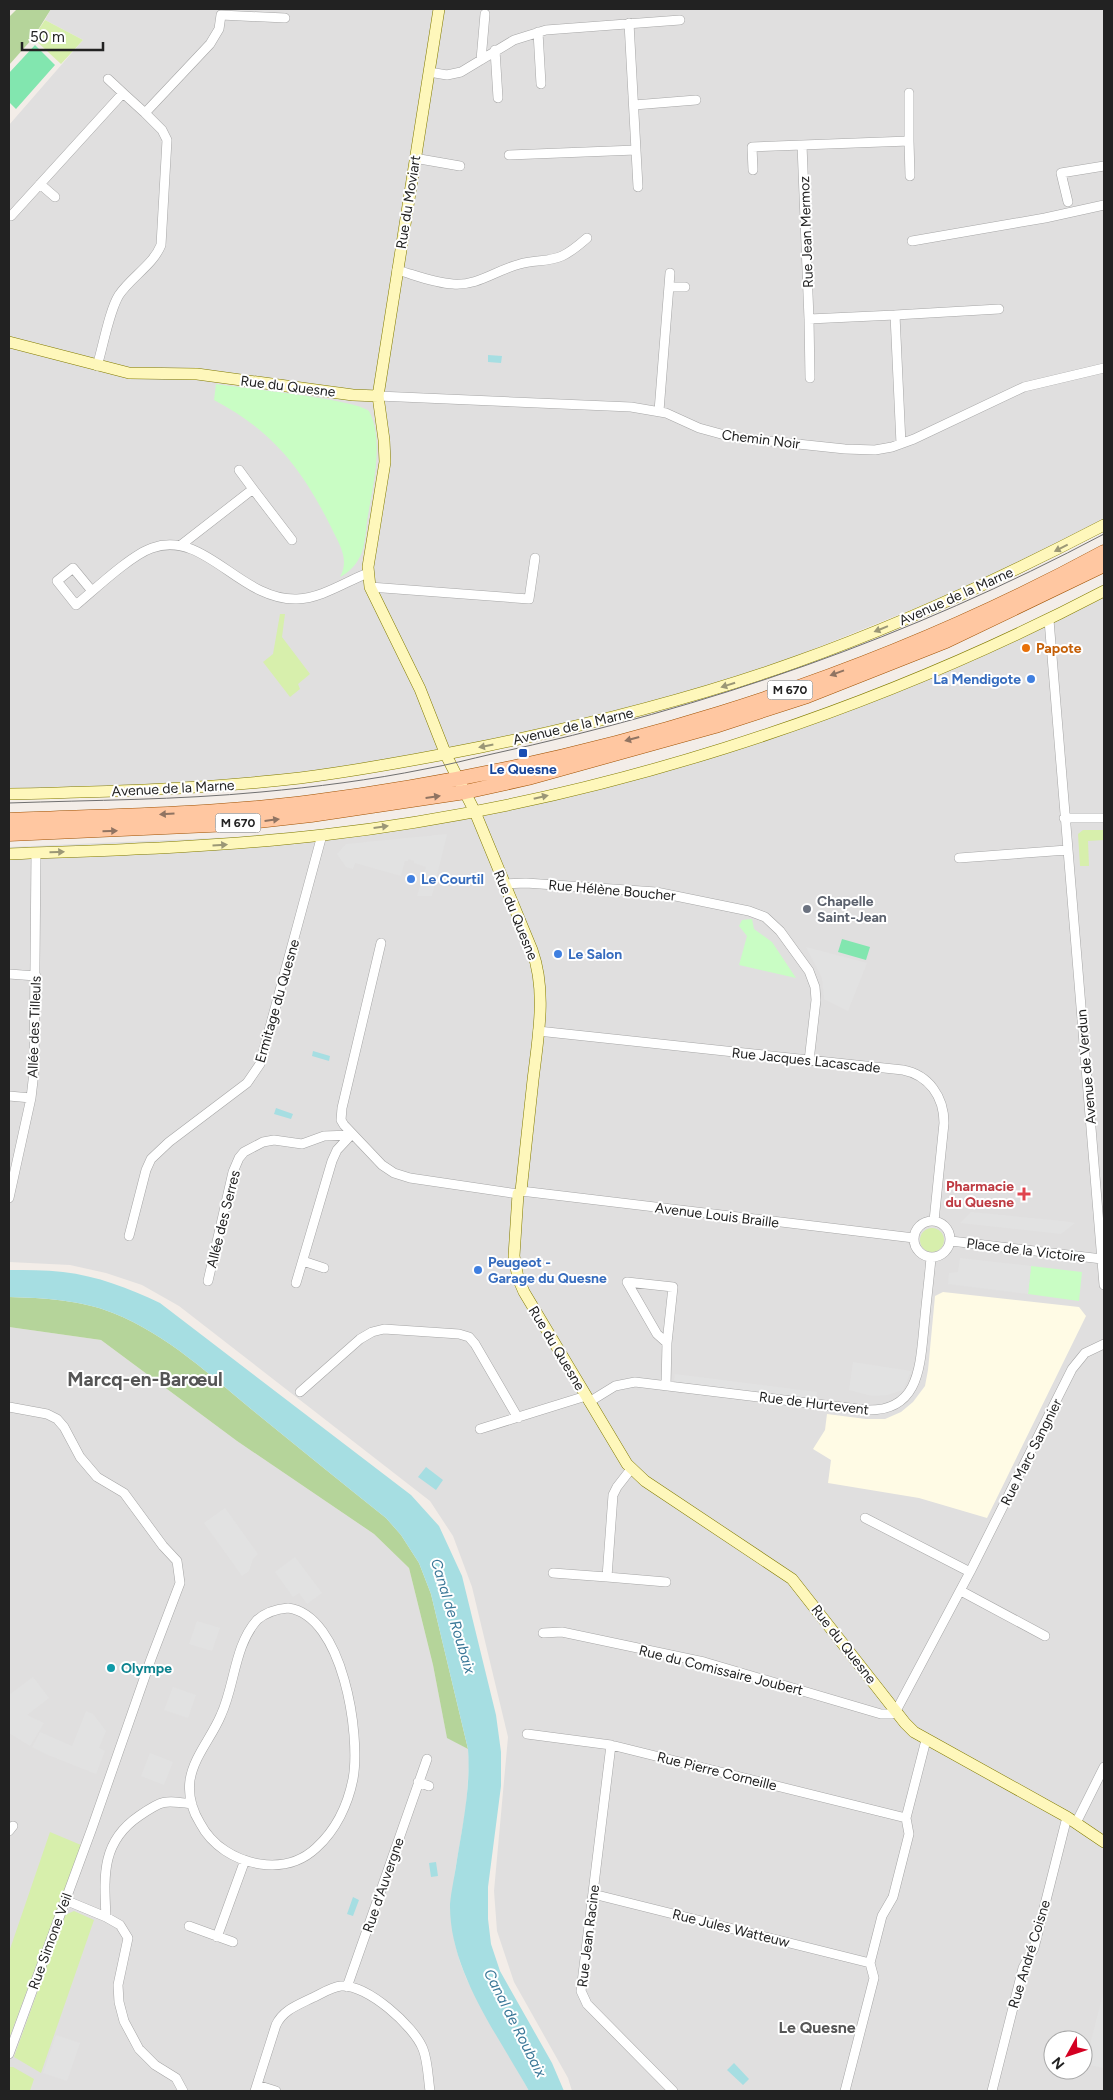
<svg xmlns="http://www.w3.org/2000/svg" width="1113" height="2100" viewBox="0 0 1113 2100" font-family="Figtree,sans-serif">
	<rect width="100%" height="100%" fill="#f3ede8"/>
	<path fill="#e0dfdf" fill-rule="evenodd" d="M 51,9 L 1104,9 L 1104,520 L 980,582 L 779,663 L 665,700 L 457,755 L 246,787 L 9,795 L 9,125 L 83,40 L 45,20 Z
		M 1104,598 L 1104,2091 L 572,2091 L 568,2078 L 514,1982 L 497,1931 L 494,1891 L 508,1737 L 472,1587 L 453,1536 L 430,1501 L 179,1306 L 142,1285 L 106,1273 L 70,1265 L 9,1262 L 9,847 L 235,837 L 485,815 L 812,723 L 975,660 ZM 1053,2040 L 1083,2040 L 1083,2070 L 1053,2070 Z
		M 9,1327 L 101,1340 L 237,1441 L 374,1534 L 409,1568 L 433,1665 L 447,1737 L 468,1749 L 469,1764 L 466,1808 L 455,1871 L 451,1916 L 455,1944 L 460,1962 L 467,1980 L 529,2091 L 9,2091 Z"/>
	<path fill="#fffbe5" d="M 943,1292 L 1079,1307 L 1086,1316 L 987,1518 L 919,1498 L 828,1483 L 831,1460 L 813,1449 L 825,1430 L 827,1414 L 866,1419 L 885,1419 L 901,1412 L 913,1402 L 925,1386 L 928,1370 L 935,1296 Z"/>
	<path fill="#d7efac" d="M 45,20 L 83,40 L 61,64 L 33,38 Z
		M 280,614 L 285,614 L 282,637 L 310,674 L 298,684 L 300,689 L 290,697 L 263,662 L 273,654 Z
		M 1083,830 L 1104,830 L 1104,840 L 1088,841 L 1089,866 L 1080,866 L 1078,834 Z
		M920 1240a12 12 0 1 1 24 0a12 12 0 1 1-24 0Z
		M 50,1832 L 81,1845 L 9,2039 L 9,1952 Z
		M 74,1911 L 94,1920 L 41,2073 L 14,2057 L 65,1915 Z
		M 10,2067 L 13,2067 L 34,2079 L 30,2091 L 9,2091 Z"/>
	<path fill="#b5d49a" d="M 17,9 L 51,9 L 33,38 L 9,65 L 9,17 Z
		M 9,1297 C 44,1298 81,1300 113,1313 C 168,1335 211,1376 256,1413 C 299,1448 342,1483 386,1518 L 401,1535 L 419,1563 L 431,1594 L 468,1749 L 447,1738 L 433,1665 L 409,1568 L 374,1534 L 237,1441 L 101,1340 L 9,1327 Z"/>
	<path fill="#c9fdc4" d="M 216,384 C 241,388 356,399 369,411 C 385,441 372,490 367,521 C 366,531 365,543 362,552 C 358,563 350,572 340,577 C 350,559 339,544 331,527 C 302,469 273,431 214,400 Z
		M 752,919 L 754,929 L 772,942 L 796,978 L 739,965 L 747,936 L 739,926 L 742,920 Z
		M 1031,1266 L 1082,1272 L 1079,1301 L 1028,1294 Z"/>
	<path fill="#82e6af" d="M 35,45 L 55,65 L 16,109 L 9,102 L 9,73 Z
		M 842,939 L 870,947 L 866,960 L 838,952 Z"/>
	<path fill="#e2e2e2" d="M 447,834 L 432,896 L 417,896 L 426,867 L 414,863 L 414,861 L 408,859 L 408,861 L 405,861 L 401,876 L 355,863 L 353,869 L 346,867 L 337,854 L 346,844 Z
		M 806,947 L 867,963 L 848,1011 L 824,999 L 822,978 Z
		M 971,1212 L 1063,1221 L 1075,1223 L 1061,1234 L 960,1223 Z
		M 960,1258 L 1031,1266 L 1028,1294 L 948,1284 L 949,1273 L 958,1272 Z
		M 853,1362 L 911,1371 L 903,1390 L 888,1395 L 872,1396 L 849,1390 Z
		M 675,1374 L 817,1392 L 816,1399 L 674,1382 Z
		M 225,1508 L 258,1554 L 253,1559 L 249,1571 L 242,1576 L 204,1523 Z
		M 295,1557 L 322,1593 L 307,1604 L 299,1593 L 293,1597 L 275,1572 Z
		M 197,1621 L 220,1628 L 212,1651 L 189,1644 Z
		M 33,1677 L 49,1698 L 27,1715 L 44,1723 L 30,1746 L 9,1733 L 9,1695 Z
		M 173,1687 L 196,1695 L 188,1718 L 164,1710 Z
		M 86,1711 L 93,1714 L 106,1731 L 99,1748 L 105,1751 L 96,1774 L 48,1755 L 32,1747 L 40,1732 L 72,1746 Z
		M 150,1753 L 173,1762 L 164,1785 L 141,1776 Z
		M 1103,1994 L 1104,2063 L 1103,2068 L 1085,2064 Z
		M 56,2035 L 80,2043 L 67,2081 L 43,2073 Z"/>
	<path fill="#a6dee2" d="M 488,355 L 502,356 L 501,363 L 488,362 Z
		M 313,1051 L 330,1056 L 329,1061 L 312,1056 Z
		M 276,1108 L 293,1114 L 291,1119 L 274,1114 Z
		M 9,1270 C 27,1270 45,1270 63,1272 C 97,1276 129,1288 160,1303 L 411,1495 L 439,1526 L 462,1576 L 496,1715 L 501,1752 L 501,1786 L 488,1887 L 488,1919 L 491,1944 L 500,1971 L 552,2063 L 564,2091 L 529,2091 C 498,2035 449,1971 450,1904 C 451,1892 454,1879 456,1866 C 462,1828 471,1788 468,1749 L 431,1594 L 419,1563 L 401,1535 L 386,1518 C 342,1483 299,1448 256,1413 C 211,1376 168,1335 113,1313 C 81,1300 44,1298 9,1297 Z
		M 426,1467 L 443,1480 L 436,1490 L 418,1477 Z
		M 436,1862 L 438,1876 L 431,1877 L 429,1863 Z
		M 353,1897 L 359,1900 L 353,1916 L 347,1914 Z
		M 734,2063 L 749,2079 L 743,2085 L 727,2070 Z"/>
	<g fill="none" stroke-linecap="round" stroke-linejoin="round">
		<g stroke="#a6a6a6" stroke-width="10">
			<path id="street" d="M 629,23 L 638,187
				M 538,32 L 541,84
				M 495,50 L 498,98
				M 481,60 L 485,14
				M 429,72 L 447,75 L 461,72 L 514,40 L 546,30 L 680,20
				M 108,79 L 123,93
				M 634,105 L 696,100
				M 909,141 L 910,176
				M 802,145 L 909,141 L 909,93
				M 509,155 L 636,150
				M 414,158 L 460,166
				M 753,170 L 752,147 L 802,145 L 809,319
				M 40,184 L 55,197
				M 1068,202 L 1061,173 L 1104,166
				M 11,216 L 123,93 L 145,113
				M 912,241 L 1045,218 L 1104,205
				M 397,270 C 415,275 434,283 453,284 C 478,286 496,270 520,264 C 533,260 548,262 562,256 C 571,252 579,245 587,238
				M 669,287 L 685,287
				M 97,366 C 103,347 109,311 119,295 C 131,277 153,265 161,245 L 167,140 L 162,130 L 145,113 L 210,44 L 219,29 L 221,15 L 285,18
				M 810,378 L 809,319 L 895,315
				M 378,396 L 631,407 L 666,413 L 699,428 L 732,437 L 845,449 L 875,450 L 892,447 L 914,439 L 1024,387 L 1104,368
				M 659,411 L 670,273
				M 901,444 L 895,315 L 999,309
				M 253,489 L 292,540
				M 181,545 L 253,489 L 239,470
				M 370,587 L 529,599 L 535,558
				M 92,591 L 73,568 L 57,581 L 76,605 C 94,590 131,555 152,548 C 205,529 240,601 297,599 C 322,598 345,582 368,573
				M 1049,620 L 1104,1285
				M 1064,818 L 1104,818
				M 959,858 L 1067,850
				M 504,884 L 526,883 L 656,892 L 749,911 L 765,917 L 780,931 L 809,971 L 815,987 L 816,1000 L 809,1061
				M 381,943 L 342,1108 L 341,1120 L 344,1125 L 382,1165 L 394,1173 L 410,1178 L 518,1194
				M 9,974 L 36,976
				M 538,1031 L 903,1070 C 929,1075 944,1097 944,1123 L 934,1221
				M 9,1096 L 31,1098
				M 521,1191 L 914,1238
				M 9,1198 L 31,1098 L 34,1072 L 36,853
				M914 1239a18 18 0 1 1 36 0a18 18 0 1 1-36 0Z
				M 129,1236 L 146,1170 L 151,1159 L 169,1142 L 247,1083 L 260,1064 L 322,835
				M 951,1241 L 1102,1259
				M 303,1261 L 324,1268
				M 208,1281 L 233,1172 L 239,1158 L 244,1152 L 263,1142 L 274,1140 L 302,1144 L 324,1136 L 351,1135
				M 296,1283 L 332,1161 L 337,1150 L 351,1135
				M 666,1385 L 667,1343 L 673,1287 L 627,1282 L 657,1334 L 667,1343
				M 300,1392 L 360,1339 L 372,1332 L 384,1329 L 459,1334 L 469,1337 L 475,1344 L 518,1418
				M 589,1402 L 615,1386 L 635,1382 L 866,1410 C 919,1412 920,1367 924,1327 C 926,1304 929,1281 931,1258
				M 9,1407 L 47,1414 L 57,1419 L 64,1427 L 80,1457 L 97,1477 L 124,1493 L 163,1546 L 177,1561 L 180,1583 L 151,1659 L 92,1828 L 9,2054
				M 480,1429 L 586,1396
				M 865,1518 L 970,1572
				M 553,1573 L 607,1577 L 613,1495 L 617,1487 L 631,1469
				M 607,1577 L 666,1582
				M 961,1591 L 1045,1636
				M 288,1608 C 343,1615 361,1735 353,1779 C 348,1804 336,1830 316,1848 C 301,1862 281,1867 260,1864 C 235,1860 212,1846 200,1823 C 192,1810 188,1795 190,1780 C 194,1756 212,1737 221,1715 C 235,1685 234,1646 257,1620 C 266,1612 276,1609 288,1608 Z
				M 543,1633 L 562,1632 L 704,1662 L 881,1714 L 892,1714 L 896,1711 L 970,1572 L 1072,1369 L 1085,1353 L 1104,1344
				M 527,1734 L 611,1745 L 906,1818
				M 611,1745 L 581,1991 L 587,2004 L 673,2091
				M 418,1782 L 429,1786
				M 1076,1823 L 1104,1767
				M 9,1831 L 13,1826
				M 593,1894 L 870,1963
				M 65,1900 L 106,1917
				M 189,1926 L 233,1942
				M 217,1937 L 245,1860
				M 347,1987 L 427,1759
				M 257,2085 L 276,2091
				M 183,2091 L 176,2078 L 155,2065 L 139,2049 L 124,2021 L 119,2002 L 118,1985 L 128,1938 L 120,1925 L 106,1917 C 104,1876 101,1842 139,1816 C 162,1800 164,1800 192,1804
				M 255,2091 L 276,2025 C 283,2010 298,2005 312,1998 C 321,1994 331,1987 341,1986 C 367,1984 414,2026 423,2049 C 428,2062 428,2078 430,2091
				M 845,2091 L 874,1978 L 870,1963 L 882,1916 L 893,1897 L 909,1834 L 906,1818 L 926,1740
				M 992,2091 L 1023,1968 L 1034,1948 L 1067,1817"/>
		</g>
		<g stroke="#827b00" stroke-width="12">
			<path id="secondary" d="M 439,9 L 378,396 L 384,440 L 385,462 L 368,567 L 370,587 L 420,689 L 446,755 L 475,812 L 532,950 C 547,992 538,1037 533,1080 C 529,1117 525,1154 521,1191 L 518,1194 L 514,1256 L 518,1278 L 524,1292 L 627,1464 L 645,1481 L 792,1579 L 905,1723 L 914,1732 L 1067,1817 L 1104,1842
				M 9,342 L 129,373 L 197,374 L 353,395 L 378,396
				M 9,794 C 106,792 203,789 300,778 C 361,770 421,759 481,747 C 588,725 693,699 796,662 C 902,624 1004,577 1104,525
				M 9,854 C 114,850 218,847 323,835 C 591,804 865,716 1104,591"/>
		</g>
		<g stroke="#a05100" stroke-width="15">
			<path id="primary" d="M 9,820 C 110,816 211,815 312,802 C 588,766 859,685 1104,552
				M 9,834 L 232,824 L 311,815 L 465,792 L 528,778 L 715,726 L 807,696 L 946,641 L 1104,565"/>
		</g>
		<use href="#street" stroke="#fff" stroke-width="9"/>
		<use href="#secondary" stroke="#fef7bb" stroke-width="11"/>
		<use href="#primary" stroke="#ffc7a1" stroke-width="14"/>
		<path stroke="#707070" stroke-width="1" d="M 9,803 C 93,800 177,800 261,792 C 315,787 371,780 425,769 C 448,765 470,759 492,754 C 709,707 908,638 1104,534"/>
	</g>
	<defs><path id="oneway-solid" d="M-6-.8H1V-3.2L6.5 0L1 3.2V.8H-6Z" transform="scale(1.25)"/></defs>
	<g fill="#9b9776">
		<use href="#oneway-solid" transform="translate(1061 548) rotate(153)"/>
		<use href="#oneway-solid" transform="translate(881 629) rotate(158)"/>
		<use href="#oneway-solid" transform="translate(728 685) rotate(162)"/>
		<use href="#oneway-solid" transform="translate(486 746) rotate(169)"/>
		<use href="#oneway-solid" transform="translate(541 797) rotate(-13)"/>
		<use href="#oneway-solid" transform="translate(381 827) rotate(-8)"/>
		<use href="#oneway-solid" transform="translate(220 845) rotate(-4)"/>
		<use href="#oneway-solid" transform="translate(57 852) rotate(-2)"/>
	</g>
	<g fill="#907462">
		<use href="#oneway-solid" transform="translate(837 673) rotate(160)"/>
		<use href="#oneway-solid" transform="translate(632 739) rotate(165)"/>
		<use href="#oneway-solid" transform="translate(433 797) rotate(-8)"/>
		<use href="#oneway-solid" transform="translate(167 814) rotate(177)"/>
		<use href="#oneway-solid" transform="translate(272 820) rotate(-7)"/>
		<use href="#oneway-solid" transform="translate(110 831) rotate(-2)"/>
	</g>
	<circle fill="#e8710a" stroke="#fff" stroke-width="2" cx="1026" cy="648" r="5"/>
	<g fill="#3f7fe0" stroke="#fff" stroke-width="2">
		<circle cx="1031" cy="679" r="5"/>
		<circle cx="411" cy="879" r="5"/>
		<circle cx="558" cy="954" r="5"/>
		<circle cx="478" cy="1270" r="5"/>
	</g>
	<rect fill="#1a4fb4" stroke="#fff" stroke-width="2" x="518" y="748" width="10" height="10" rx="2.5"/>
	<circle fill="#6b7280" stroke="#fff" stroke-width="2" cx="807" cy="909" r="5"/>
	<path fill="#e0444e" stroke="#fff" stroke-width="2" d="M1021.5 1186.5h5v5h5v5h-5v5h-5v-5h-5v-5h5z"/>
	<circle fill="#0f9aa8" stroke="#fff" stroke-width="2" cx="111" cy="1668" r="5"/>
	<g text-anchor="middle" stroke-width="4" stroke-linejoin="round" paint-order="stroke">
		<g fill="#fff" stroke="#646464" stroke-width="1">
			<rect x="767.5" y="680.5" width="45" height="19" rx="4"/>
			<rect x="215.5" y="813.5" width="45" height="19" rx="4"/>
		</g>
		<g font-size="12" font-weight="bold" fill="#222">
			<text x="790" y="694">M 670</text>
			<text x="238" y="827">M 670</text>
		</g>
		<g font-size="14" fill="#222" stroke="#fff">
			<text transform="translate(408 202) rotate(-81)" y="5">Rue du Moviart</text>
			<text transform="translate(806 232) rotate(-92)" y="5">Rue Jean Mermoz</text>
			<text transform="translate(288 386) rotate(7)" y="5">Rue du Quesne</text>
			<text transform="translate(761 439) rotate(7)" y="5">Chemin Noir</text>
			<text transform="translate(956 596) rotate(-24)" y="5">Avenue de la Marne</text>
			<text transform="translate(573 726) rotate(-13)" y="5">Avenue de la Marne</text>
			<text transform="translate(173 788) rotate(-3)" y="5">Avenue de la Marne</text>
			<text transform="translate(612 890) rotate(5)" y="5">Rue Hélène Boucher</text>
			<text transform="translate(516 915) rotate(68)" y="5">Rue du Quesne</text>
			<text transform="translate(277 1001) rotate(-74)" y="5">Ermitage du Quesne</text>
			<text transform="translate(34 1027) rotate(-88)" y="5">Allée des Tilleuls</text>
			<text transform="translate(806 1060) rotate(6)" y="5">Rue Jacques Lacascade</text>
			<text transform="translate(1086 1067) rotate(-95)" y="5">Avenue de Verdun</text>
			<text transform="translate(717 1215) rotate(7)" y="5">Avenue Louis Braille</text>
			<text transform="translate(223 1219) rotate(-76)" y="5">Allée des Serres</text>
			<text transform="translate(1026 1250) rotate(7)" y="5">Place de la Victoire</text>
			<text transform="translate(557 1348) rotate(59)" y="5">Rue du Quesne</text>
			<text transform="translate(814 1403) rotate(7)" y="5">Rue de Hurtevent</text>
			<text transform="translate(1031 1452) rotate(-63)" y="5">Rue Marc Sangnier</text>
			<text transform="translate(844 1644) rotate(52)" y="5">Rue du Quesne</text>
			<text transform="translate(721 1670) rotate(14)" y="5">Rue du Comissaire Joubert</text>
			<text transform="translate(717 1771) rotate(14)" y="5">Rue Pierre Corneille</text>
			<text transform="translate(383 1885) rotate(-71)" y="5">Rue d'Auvergne</text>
			<text transform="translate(731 1928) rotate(14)" y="5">Rue Jules Watteuw</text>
			<text transform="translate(588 1936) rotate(-83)" y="5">Rue Jean Racine</text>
			<text transform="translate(50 1941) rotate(-70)" y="5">Rue Simone Veil</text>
			<text transform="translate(1029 1954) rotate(-73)" y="5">Rue André Coisne</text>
		</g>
		<g font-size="14" font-weight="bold" fill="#c56008" stroke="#fff" text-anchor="start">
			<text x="1036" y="653">Papote</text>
		</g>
		<g font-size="14" font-weight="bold" fill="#366cbe" stroke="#fff" text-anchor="start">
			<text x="1021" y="684" text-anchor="end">La Mendigote</text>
			<text x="421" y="884">Le Courtil</text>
			<text x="568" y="959">Le Salon</text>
			<text x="488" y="1267">Peugeot -<tspan x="488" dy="16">Garage du Quesne</tspan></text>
		</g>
		<g font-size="14" font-weight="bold" fill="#164399" stroke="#fff">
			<text x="523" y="774">Le Quesne</text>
		</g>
		<g font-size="14" font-weight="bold" fill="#5b616d" stroke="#fff" text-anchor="start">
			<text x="817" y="906">Chapelle<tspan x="817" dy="16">Saint-Jean</tspan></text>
		</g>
		<g font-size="14" font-weight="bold" fill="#be3a42" stroke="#fff" text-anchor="end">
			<text x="1014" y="1191">Pharmacie<tspan x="1014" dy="16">du Quesne</tspan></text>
		</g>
		<g font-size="14" font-weight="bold" fill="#0d838f" stroke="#fff" text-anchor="start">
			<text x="121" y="1673">Olympe</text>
		</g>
		<g font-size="15" font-style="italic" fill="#3b7898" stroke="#fff">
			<text transform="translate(453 1616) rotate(73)" y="5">Canal de Roubaix</text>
			<text transform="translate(515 2023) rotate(63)" y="5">Canal de Roubaix</text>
		</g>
		<g font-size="16" font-weight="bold" fill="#555" stroke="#fff">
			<text x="817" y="2033">Le Quesne</text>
		</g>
		<g font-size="19" font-weight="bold" fill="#555" stroke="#fff">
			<text x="145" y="1386">Marcq-en-Barœul</text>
		</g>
	</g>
	<rect width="1113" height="2100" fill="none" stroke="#222222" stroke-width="20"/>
	<g transform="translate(1068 2055) rotate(230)"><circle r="24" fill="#ffffff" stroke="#a7a7a7"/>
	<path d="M0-4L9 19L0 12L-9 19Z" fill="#d40022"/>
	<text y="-8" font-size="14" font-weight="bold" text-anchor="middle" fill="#222222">N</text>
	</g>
	<path d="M22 42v8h81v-8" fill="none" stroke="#222222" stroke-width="2.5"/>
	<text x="30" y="42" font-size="15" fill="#222222" stroke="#ffffff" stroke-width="4" paint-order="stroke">50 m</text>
</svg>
